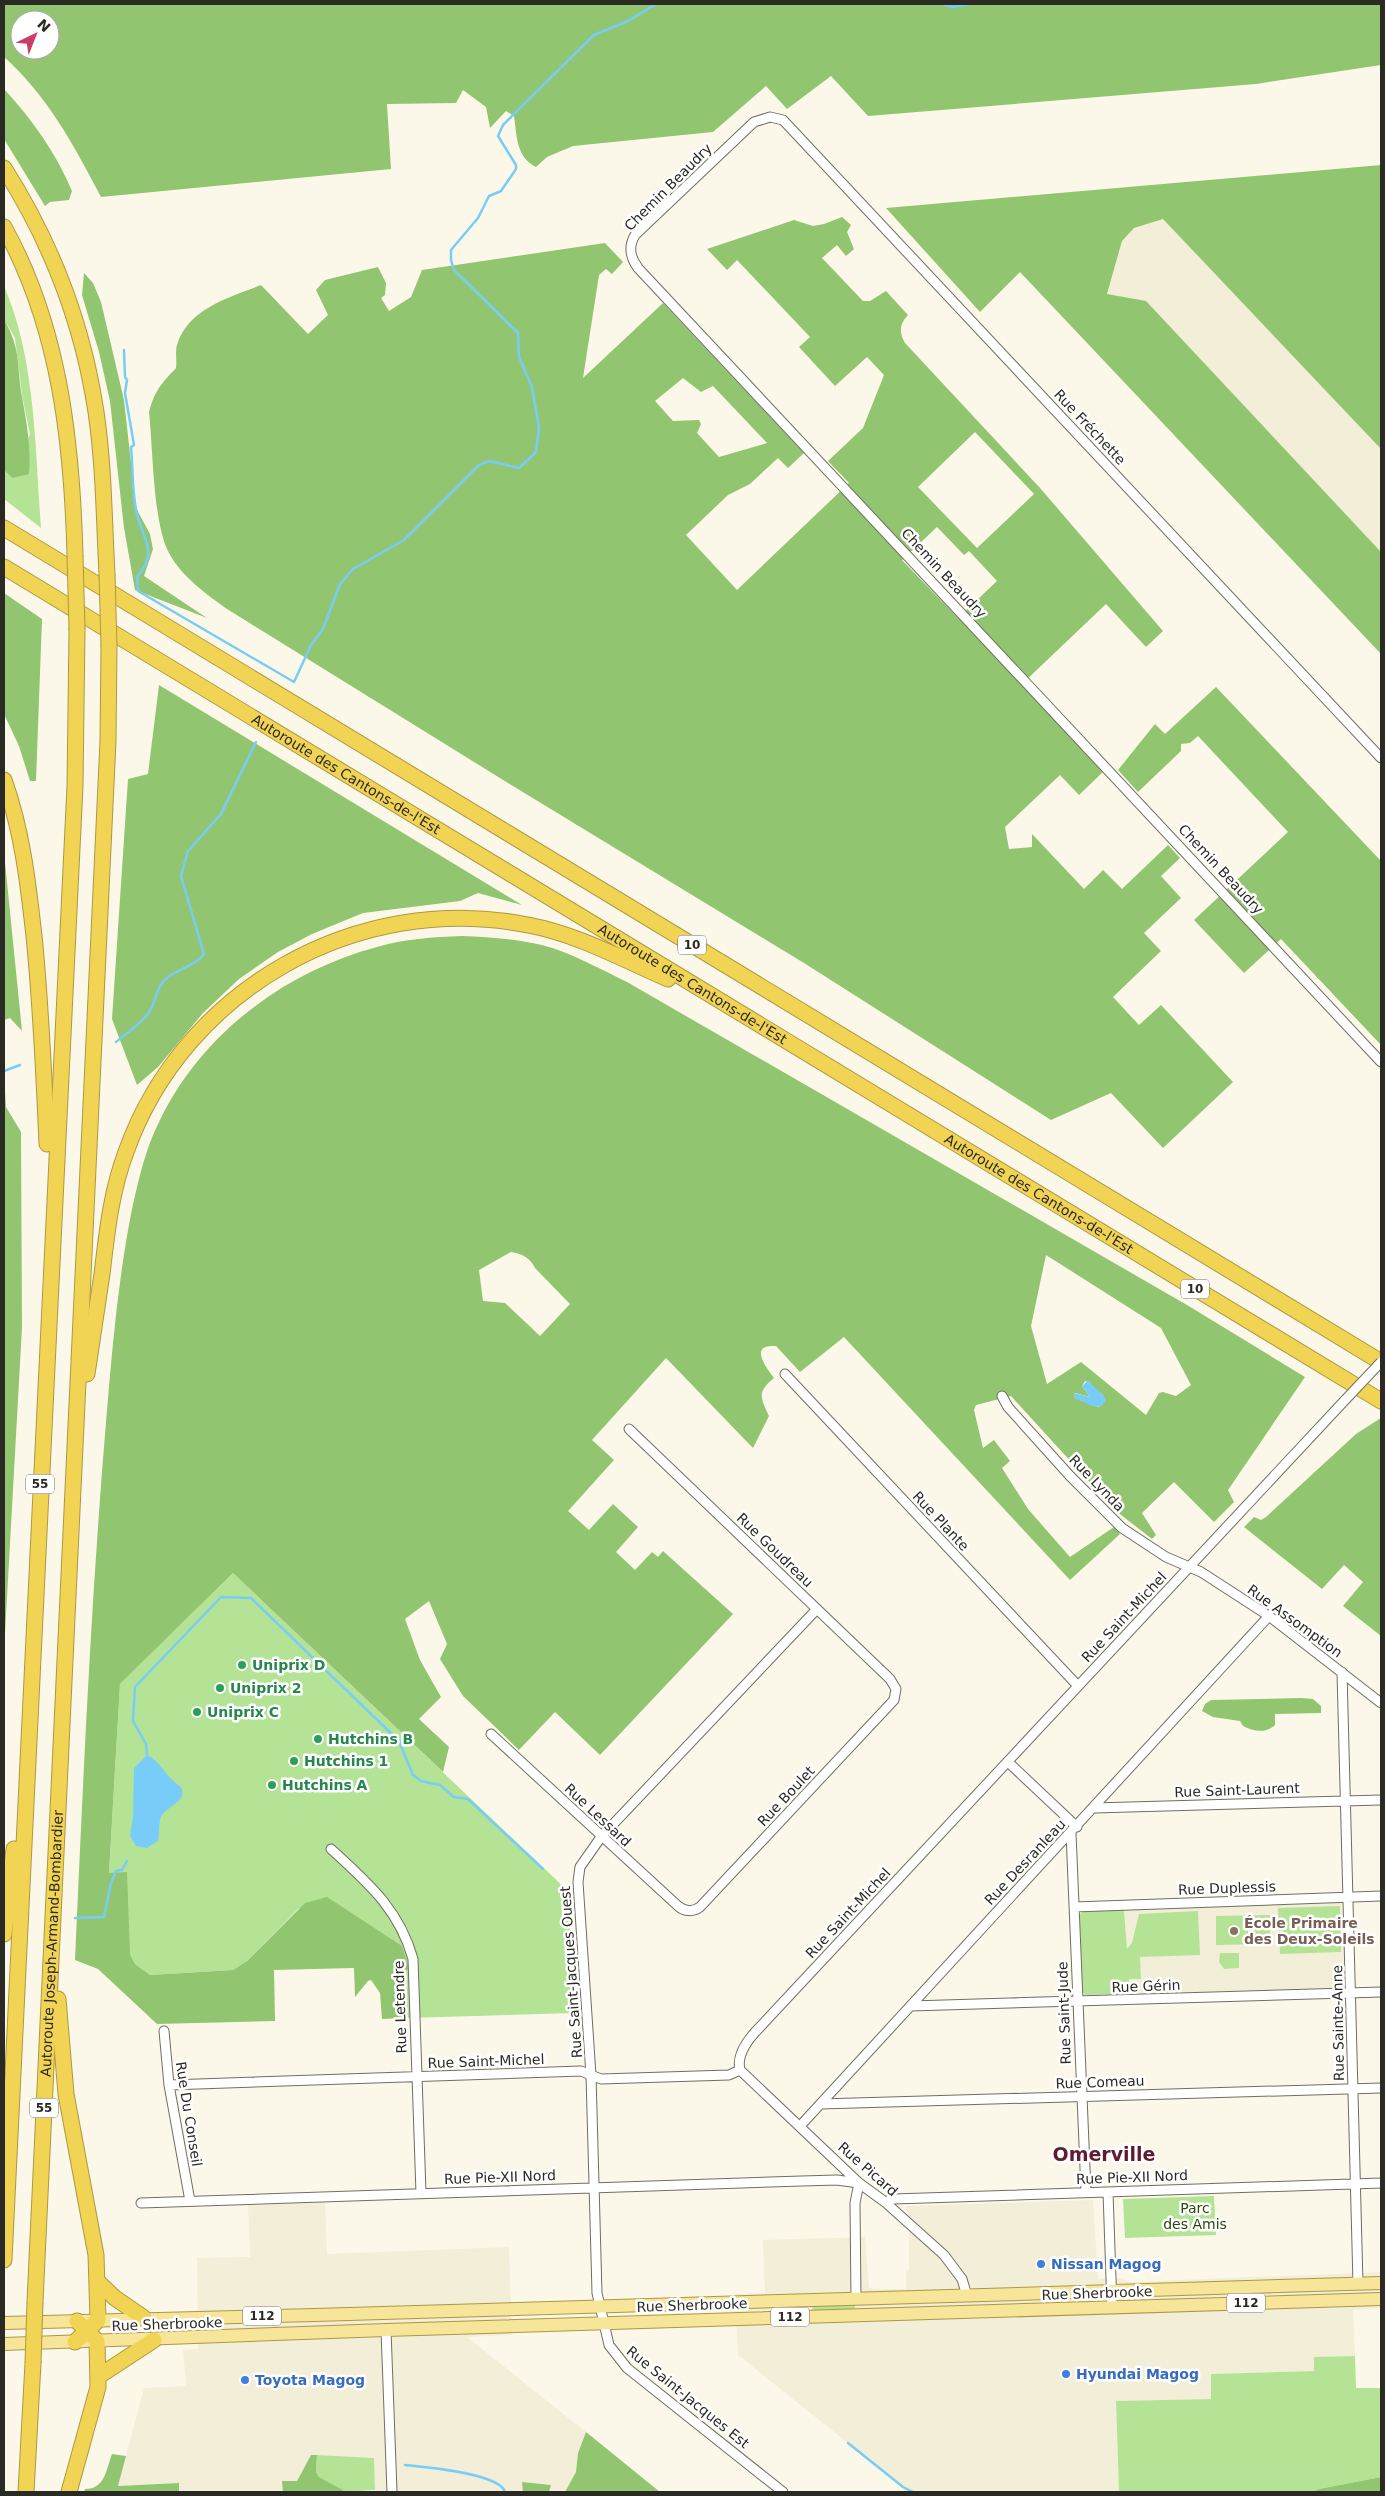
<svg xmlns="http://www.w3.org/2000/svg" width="1385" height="2496" viewBox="0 0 1385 2496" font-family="'DejaVu Sans',sans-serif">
	<rect width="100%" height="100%" fill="#fcf8e9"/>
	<path fill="#f3eed7" d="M 1163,219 L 1381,449 L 1381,552 L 1146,302 L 1107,295 L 1122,241 L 1134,228 Z
		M 1339,1902 L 1342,1906 L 1344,1983 L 1340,1988 L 1130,1994 L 1124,1910 Z
		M 1093,2200 L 1098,2279 L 1120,2278 L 1130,2282 L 1381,2272 L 1381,2308 L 1353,2310 L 1355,2356 L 1314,2357 L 1314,2371 L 1211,2374 L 1211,2399 L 1116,2401 L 1119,2492 L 909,2492 L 738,2355 L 735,2294 L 765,2293 L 763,2240 L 865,2237 L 869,2287 L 873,2289 L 906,2289 L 906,2271 L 909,2269 L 909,2215 L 906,2210 L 907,2206 Z
		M 325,2202 L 327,2254 L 509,2247 L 512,2335 L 467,2337 L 586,2432 L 578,2453 L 576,2472 L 565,2492 L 549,2492 L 550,2485 L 523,2482 L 523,2492 L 381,2492 L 375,2490 L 374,2458 L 317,2455 L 311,2455 L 297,2481 L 283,2482 L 283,2492 L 179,2492 L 178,2483 L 118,2486 L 144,2388 L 186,2386 L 183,2350 L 198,2349 L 197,2258 L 250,2257 L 248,2205 Z"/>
	<path fill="#b4e396" d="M 4,286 C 36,360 35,449 41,528 L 4,499 L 4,470 L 12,478 L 30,434 L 22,395 L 15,338 L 4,319 Z
		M 233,1573 L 568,1891 L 574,2013 L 407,2018 L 406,1969 L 408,1969 L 299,1908 L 247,1961 L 233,1970 L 150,1975 L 135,1964 L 130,1954 L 109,1874 L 120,1684 Z
		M 1340,1906 L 1341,1952 L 1280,1954 L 1278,1908 Z
		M 1124,1910 L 1127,1949 L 1132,1943 L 1139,1914 L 1198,1911 L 1200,1955 L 1140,1957 L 1141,1979 L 1129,1979 L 1130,1994 L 1085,1995 L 1082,1991 L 1079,1915 L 1084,1911 Z
		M 1270,1915 L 1270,1944 L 1216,1945 L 1216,1916 Z
		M 1220,1953 L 1239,1953 L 1239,1968 L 1224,1969 L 1219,1962 Z
		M 1214,2196 L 1216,2235 L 1125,2238 L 1123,2199 Z
		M 855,2304 L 855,2310 L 813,2311 L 812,2306 Z
		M 1355,2356 L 1356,2388 L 1381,2388 L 1381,2477 L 1319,2489 L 1312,2492 L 1119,2492 L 1116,2401 L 1211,2399 L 1211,2374 L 1314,2371 L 1314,2357 Z
		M 317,2455 L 374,2458 L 375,2490 L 341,2492 L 342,2490 L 319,2477 L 316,2472 Z"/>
	<path fill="#92c56f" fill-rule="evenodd" d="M 4,4 L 1381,4 L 1381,65 L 1256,84 L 868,116 L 831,76 L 787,109 L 766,86 L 713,132 L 573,146 L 547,157 L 536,167 C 516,157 517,136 514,116 L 506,111 L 490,128 L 486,107 L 463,90 L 456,103 L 387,104 L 391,169 L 101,197 C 75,147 47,95 4,57 ZM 20,20 L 50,20 L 50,50 L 20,50 Z
		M 4,89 C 32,119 56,153 72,191 L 69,200 L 50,202 L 45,206 L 4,139 Z
		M 1381,165 L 1381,449 L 1163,219 L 1134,228 L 1122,241 L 1107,294 L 1146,301 L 1381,552 L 1381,654 L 1020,272 L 980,312 L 886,208 Z
		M 842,217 L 851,225 L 847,232 L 854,249 L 846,256 L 837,245 L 822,258 L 863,301 L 870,301 L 886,291 L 908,315 C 899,325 899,332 905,343 L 1040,488 L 1163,631 L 1146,647 L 1106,604 L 1022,684 L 1104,771 L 1079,795 L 1060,775 L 1005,827 L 1009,849 L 1032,847 L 1032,834 L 1084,889 L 1103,870 L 1122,889 L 1168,845 L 1180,858 L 1161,876 L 1181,898 L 1144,933 L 1161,951 L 1113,997 L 1139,1025 L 1161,1005 L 1233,1082 L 1163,1148 L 1111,1093 L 1051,1120 L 804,963 L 508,783 L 227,609 C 205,593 182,577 169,553 C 153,524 153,448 149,412 C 155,390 161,384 176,368 C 177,361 175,351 177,345 C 188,308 231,297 261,285 L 308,334 L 328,315 L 316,290 L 325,280 L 378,267 L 386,283 L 385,295 L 381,298 L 389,311 L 411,297 L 422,270 L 605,243 L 623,262 L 612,274 L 606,269 L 599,275 L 583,378 L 663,303 L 804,453 L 788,468 L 778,458 L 750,484 L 728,495 L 686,535 L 737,590 L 849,483 L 828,461 L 863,428 L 884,375 L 867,357 L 835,386 L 799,347 L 810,337 L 737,260 L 727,270 L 707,249 L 794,220 L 813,226 L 824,224 ZM 683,378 L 701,392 L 713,386 L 767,443 L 719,457 L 697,433 L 701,424 L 699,420 L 673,421 L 655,401 ZM 975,432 L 1034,494 L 977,548 L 918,487 ZM 937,527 L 964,555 L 969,551 L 997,581 L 958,618 L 902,560 Z
		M 84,273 L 93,283 L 101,302 L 124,400 L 136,508 L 150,534 L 153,549 L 144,576 L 207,618 L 135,590 L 124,528 L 110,401 L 99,352 L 82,295 Z
		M 4,319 C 22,352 16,363 22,397 C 27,424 31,447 29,474 L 12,478 L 4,470 Z
		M 4,593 L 42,619 L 36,781 L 30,781 L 19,746 L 4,714 Z
		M 159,685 L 522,905 L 478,893 L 460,901 L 363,913 L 312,934 L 278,952 L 239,979 L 203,1013 L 158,1067 L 137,1085 L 112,1019 L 128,779 L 148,774 Z
		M 1216,687 L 1381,861 L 1381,1045 L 1281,939 L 1244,973 L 1194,920 L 1288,832 L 1198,736 L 1190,743 L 1181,744 L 1181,751 L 1138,792 L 1118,770 L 1155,724 L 1165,734 Z
		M 5,862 L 22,1031 L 10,1018 L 4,1020 Z
		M 462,936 C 489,937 516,939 542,945 C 572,953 600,969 627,982 L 1187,1305 L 1305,1377 L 1228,1490 L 1234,1502 L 1214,1522 L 1174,1482 L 1142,1513 L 1156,1535 L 1152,1539 L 1116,1511 L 1011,1396 L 976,1405 L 974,1410 L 983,1448 L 994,1440 L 1010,1461 L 1002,1468 L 1028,1509 L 1070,1557 L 1114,1527 L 1120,1534 L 1070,1580 L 844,1337 L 800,1372 L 776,1346 C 748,1344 766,1367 774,1378 C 757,1392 760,1397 769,1416 L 753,1448 L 666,1358 L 592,1440 L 614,1460 L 568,1511 L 589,1530 L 613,1504 L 638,1527 L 616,1552 L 635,1570 L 652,1552 L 658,1557 L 663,1551 L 733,1614 L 600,1755 L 555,1712 L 519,1750 L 463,1696 L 440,1659 L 447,1644 L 429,1601 L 405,1619 L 420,1660 L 441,1697 L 419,1719 L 449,1747 L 443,1772 L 233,1573 L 120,1684 L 109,1873 L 127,1872 L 130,1954 L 135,1964 L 150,1975 L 233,1970 L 247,1961 L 305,1903 L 327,1897 L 402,1946 L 409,1969 L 406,1970 L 407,2018 L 382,2019 L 380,1993 L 371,1980 L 368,1981 L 355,1997 L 354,1968 L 274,1970 L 275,2021 L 157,2024 L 98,1969 L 75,1960 C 83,1780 91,1601 106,1422 C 112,1350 118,1279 132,1209 C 139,1178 145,1150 159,1122 C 201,1034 284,972 377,947 C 404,939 433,937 462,936 ZM 511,1252 C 523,1254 530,1258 535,1268 L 570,1304 L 540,1336 L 505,1303 L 483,1301 L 479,1270 ZM 1046,1255 L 1161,1328 L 1191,1385 L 1176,1396 L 1163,1392 L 1159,1393 L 1146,1415 L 1081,1362 L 1047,1384 L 1031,1326 ZM 1085,1381 L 1090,1382 L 1091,1386 L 1103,1395 L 1099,1407 L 1075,1398 L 1075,1393 L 1090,1397 L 1082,1386 Z
		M 4,1077 L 6,1107 L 21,1132 L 22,1327 L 4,1652 Z
		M 1381,1418 L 1381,1636 L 1343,1606 L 1363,1582 L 1344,1565 L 1322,1589 L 1244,1527 L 1254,1517 L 1261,1520 L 1266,1517 L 1356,1434 Z
		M 1301,1698 L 1313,1699 L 1321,1706 L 1321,1713 L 1275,1714 L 1275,1725 C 1266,1734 1252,1731 1243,1726 L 1240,1721 L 1213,1717 L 1202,1711 L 1205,1704 L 1211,1700 Z
		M 586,2432 L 660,2492 L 565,2492 L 576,2472 L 578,2453 Z
		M 112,2454 L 126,2456 L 118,2486 L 179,2483 L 179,2492 L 84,2492 L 85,2489 C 105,2489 106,2470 112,2454 Z
		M 311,2455 L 317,2455 L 316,2472 L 319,2477 L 343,2490 L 341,2492 L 283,2492 L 282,2481 L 297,2481 Z
		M 1381,2477 L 1381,2492 L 1312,2492 L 1319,2489 Z
		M 522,2482 L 551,2485 L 549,2492 L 523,2492 Z"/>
	<path fill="#78cdf8" d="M 1088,1380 C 1093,1388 1102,1391 1106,1400 L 1102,1406 L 1095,1407 L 1074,1398 L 1074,1393 L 1090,1397 L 1082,1386 Z
		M 147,1755 C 163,1763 164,1776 181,1787 C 188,1802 167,1805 161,1817 C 158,1825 160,1834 158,1841 L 147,1848 L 136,1846 L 130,1836 L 133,1816 L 134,1768 Z"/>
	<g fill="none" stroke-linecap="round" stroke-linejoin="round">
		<path stroke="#78cdf8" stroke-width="2.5" d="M 943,4 L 952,7 L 970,4
			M 124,350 L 125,377 L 127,380 L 125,393 L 134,445 L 131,447 C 133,468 132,489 136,509 C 140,538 161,549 137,577 L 138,591 L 294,682 L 311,645 L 323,629 L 340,584 L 353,569 L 404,540 L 479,465 L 489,461 L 519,468 L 536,452 L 539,428 L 532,387 L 519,357 L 518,333 L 454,270 L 451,260 L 451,250 L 478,218 L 489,196 L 501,191 L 516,169 L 516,165 L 498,136 L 503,125 L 594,35 L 628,21 L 656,4
			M 116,1042 C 127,1033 139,1025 148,1014 C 157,1002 155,987 168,977 C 180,968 195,966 204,954 L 181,876 L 188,851 L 221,814 L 256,742
			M 4,1071 L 20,1065
			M 147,1755 L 146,1744 L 133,1721 L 135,1687 L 221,1597 L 251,1598 L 399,1741 L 413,1775 L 421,1781 L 440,1785 L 454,1797 L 468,1799 L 543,1869
			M 75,1918 L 104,1917 L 111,1883 L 116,1871 L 122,1870 L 127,1861
			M 848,2443 L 903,2487 L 913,2492
			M 405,2465 C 424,2467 499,2473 505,2492"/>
		<g stroke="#716e61" stroke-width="11">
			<path id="minor" d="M 1381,758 L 783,120 L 770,117 L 754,122 L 635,235 C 628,247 630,257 638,268 L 1381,1062
				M 785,1374 L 1078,1686
				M 1002,1396 L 1008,1407 L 1070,1476 L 1122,1528 L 1166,1557 L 1201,1572 L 1269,1616 L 1381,1703
				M 1342,1672 L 1358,2284
				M 491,1734 L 678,1906 C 685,1912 693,1912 700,1907 L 894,1700 L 896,1689 L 890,1679 L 629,1429
				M 1008,1762 L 1077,1827
				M 1094,1808 L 1381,1800
				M 1071,1833 L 1086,2192
				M 331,1849 C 368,1883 399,1909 413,1959 L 421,2193
				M 1074,1907 L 1381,1896
				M 911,2006 L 1381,1992
				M 164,2031 L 169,2085 L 190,2201
				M 740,2070 C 736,2054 749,2038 760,2027 L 1346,1399
				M 740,2070 L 859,2183 L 885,2202 L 944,2255 L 962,2279 L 967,2296
				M 169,2085 L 581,2071 L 601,2079 L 729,2075 L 740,2070
				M 820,2104 L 1381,2088
				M 801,2125 L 1269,1616
				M 1108,2192 L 1112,2307
				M 885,2202 L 893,2199 L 1381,2183
				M 141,2203 L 802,2181 L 837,2180 L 859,2183
				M 856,2299 L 855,2203 L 859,2183
				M 386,2330 L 392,2492
				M 783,2492 L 627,2368 L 609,2345 L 597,2293 L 591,2075 L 578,1882 L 580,1867 L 601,1837 L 817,1609"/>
		</g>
		<g stroke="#ac9844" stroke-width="14">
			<path id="primary" d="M 4,2323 L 315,2315 L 1381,2283
				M 4,2344 L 386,2330 L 1381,2299"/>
		</g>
		<g stroke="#ac9844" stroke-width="17">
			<g id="motorway">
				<path d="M 4,168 C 51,242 83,325 96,412 C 104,466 104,520 107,574"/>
				<path d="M 4,227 C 60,328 72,443 75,555"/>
				<path d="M 4,528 L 1381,1362"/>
				<path id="s1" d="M 4,567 L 1381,1401"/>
				<path d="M 4,780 C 22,830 28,882 34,936 C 41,1005 44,1074 47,1144"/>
				<path d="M 87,1374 C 92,1341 97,1307 102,1274 C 107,1232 111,1192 126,1152 C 184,989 358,891 528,925 C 577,934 622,959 668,979"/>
				<path d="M 4,1934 L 14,1849"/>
				<path d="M 58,1999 L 66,2094 L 96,2255 L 98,2320 L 75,2342"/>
				<path d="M 4,2260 L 75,786 L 77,630"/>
				<path d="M 99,2283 L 115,2298 L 144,2318"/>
				<path id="s2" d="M 35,2302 L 108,741 L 109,647"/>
				<path d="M 99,2376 L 154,2340"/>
				<path d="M 26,2492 L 33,2363"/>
				<path d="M 69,2492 L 98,2387 L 97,2341 L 77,2321"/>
			</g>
		</g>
		<use href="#minor" stroke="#fff" stroke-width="9"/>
		<use href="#primary" stroke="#f7e599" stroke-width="12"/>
		<use href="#motorway" stroke="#f2d455" stroke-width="15"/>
		<g stroke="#716e61" stroke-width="11" stroke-linecap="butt">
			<path id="minor-bridge" d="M 1346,1399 L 1381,1362"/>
		</g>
		<g stroke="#ac9844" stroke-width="17" stroke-linecap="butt">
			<path id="motorway-bridge" d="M 75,555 L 77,630
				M 107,574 L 109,647
				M 33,2363 L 35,2302"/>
		</g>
		<use href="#minor-bridge" stroke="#fff" stroke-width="9"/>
		<use href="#motorway-bridge" stroke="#f2d455" stroke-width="15"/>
	</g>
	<g fill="#2e9e5b" stroke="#fff" stroke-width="2">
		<circle cx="242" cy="1665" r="5"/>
		<circle cx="220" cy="1688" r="5"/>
		<circle cx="197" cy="1712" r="5"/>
		<circle cx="318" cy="1739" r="5"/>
		<circle cx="294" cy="1761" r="5"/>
		<circle cx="272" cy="1785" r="5"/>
	</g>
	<circle fill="#8d6e63" stroke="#fff" stroke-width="2" cx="1234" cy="1931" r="5"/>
	<g fill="#3f7fe0" stroke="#fff" stroke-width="2">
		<circle cx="1041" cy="2264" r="5"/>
		<circle cx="1066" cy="2374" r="5"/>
		<circle cx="245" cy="2380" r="5"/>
	</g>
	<g text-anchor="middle" stroke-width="5" stroke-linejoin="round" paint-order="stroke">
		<g fill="#fff" stroke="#6a6965" stroke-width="1">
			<rect x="678" y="935.5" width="28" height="19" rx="4"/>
			<rect x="1181" y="1279.5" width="28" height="19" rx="4"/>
			<rect x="26" y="1474.5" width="28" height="19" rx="4"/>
			<rect x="30" y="2098.5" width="28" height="19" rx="4"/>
			<rect x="1227" y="2293.5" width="38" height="19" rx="4"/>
			<rect x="243" y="2306.5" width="38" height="19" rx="4"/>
			<rect x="771" y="2307.5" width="38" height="19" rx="4"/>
		</g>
		<g font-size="12" font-weight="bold" fill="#2a2923">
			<text x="692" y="949">10</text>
			<text x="1195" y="1293">10</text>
			<text x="40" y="1488">55</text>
			<text x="44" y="2112">55</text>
			<text x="1246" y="2307">112</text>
			<text x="262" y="2320">112</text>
			<text x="790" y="2321">112</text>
		</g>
		<g font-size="14" fill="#2a2923" stroke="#fff">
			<text transform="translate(668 187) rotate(-45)" y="5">Chemin Beaudry</text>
			<text transform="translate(1090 427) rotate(47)" y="5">Rue Fréchette</text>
			<text transform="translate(944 573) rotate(47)" y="5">Chemin Beaudry</text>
			<text dy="5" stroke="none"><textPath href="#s1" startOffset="400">Autoroute des Cantons-de-l'Est</textPath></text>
			<text transform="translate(1221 869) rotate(47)" y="5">Chemin Beaudry</text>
			<text dy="5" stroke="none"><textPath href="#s1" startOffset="805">Autoroute des Cantons-de-l'Est</textPath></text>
			<text dy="5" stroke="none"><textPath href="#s1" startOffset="1210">Autoroute des Cantons-de-l'Est</textPath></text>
			<text transform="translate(1097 1483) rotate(46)" y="5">Rue Lynda</text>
			<text transform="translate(941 1521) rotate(47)" y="5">Rue Plante</text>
			<text transform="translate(775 1550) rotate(44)" y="5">Rue Goudreau</text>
			<text transform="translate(1124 1617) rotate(-47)" y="5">Rue Saint-Michel</text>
			<text transform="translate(1295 1621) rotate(36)" y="5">Rue Assomption</text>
			<text transform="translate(1237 1790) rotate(-2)" y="5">Rue Saint-Laurent</text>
			<text transform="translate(786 1796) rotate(-47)" y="5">Rue Boulet</text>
			<text transform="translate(598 1815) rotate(43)" y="5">Rue Lessard</text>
			<text transform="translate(1025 1862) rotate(-47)" y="5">Rue Desranleau</text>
			<text transform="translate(1227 1888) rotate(-2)" y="5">Rue Duplessis</text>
			<text transform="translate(848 1913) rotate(-47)" y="5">Rue Saint-Michel</text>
			<text dy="5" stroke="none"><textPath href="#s2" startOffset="359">Autoroute Joseph-Armand-Bombardier</textPath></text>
			<text transform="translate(571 1972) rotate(-94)" y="5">Rue Saint-Jacques Ouest</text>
			<text transform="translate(1146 1986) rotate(-2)" y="5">Rue Gérin</text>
			<text transform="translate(400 2007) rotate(-92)" y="5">Rue Letendre</text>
			<text transform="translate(1064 2013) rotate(-92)" y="5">Rue Saint-Jude</text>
			<text transform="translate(1338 2023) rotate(-91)" y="5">Rue Sainte-Anne</text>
			<text transform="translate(486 2061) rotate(-2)" y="5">Rue Saint-Michel</text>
			<text transform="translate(1100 2082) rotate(-2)" y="5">Rue Comeau</text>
			<text transform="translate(189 2114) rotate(81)" y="5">Rue Du Conseil</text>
			<text transform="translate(868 2169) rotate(41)" y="5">Rue Picard</text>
			<text transform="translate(500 2177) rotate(-2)" y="5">Rue Pie-XII Nord</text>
			<text transform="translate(1132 2177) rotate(-2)" y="5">Rue Pie-XII Nord</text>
			<text transform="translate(1097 2293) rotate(-2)" y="5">Rue Sherbrooke</text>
			<text transform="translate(692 2305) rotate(-2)" y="5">Rue Sherbrooke</text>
			<text transform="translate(167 2324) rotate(-2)" y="5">Rue Sherbrooke</text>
			<text transform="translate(688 2397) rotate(39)" y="5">Rue Saint-Jacques Est</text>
		</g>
		<g font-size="14" font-weight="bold" fill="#27864d" stroke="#fff" text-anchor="start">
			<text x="252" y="1670">Uniprix D</text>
			<text x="230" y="1693">Uniprix 2</text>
			<text x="207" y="1717">Uniprix C</text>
			<text x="328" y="1744">Hutchins B</text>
			<text x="304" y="1766">Hutchins 1</text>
			<text x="282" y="1790">Hutchins A</text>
		</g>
		<g font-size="14" font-weight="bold" fill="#785e54" stroke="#fff" text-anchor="start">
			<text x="1244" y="1928">École Primaire<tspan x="1244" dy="16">des Deux-Soleils</tspan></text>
		</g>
		<g font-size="14" fill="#28480a" stroke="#fff">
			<text x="1195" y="2213">Parc<tspan x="1195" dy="16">des Amis</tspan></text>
		</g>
		<g font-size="14" font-weight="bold" fill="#366cbe" stroke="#fff" text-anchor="start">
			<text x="1051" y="2269">Nissan Magog</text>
			<text x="1076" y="2379">Hyundai Magog</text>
			<text x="255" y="2385">Toyota Magog</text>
		</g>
		<g font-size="19" font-weight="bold" fill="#5f1b2f" stroke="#fff">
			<text x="1104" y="2161">Omerville</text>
		</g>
	</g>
	<rect width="1385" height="2496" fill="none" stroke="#2a2923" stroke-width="10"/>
	<g transform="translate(35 35) rotate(43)"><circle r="24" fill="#ffffff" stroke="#aaa9a7"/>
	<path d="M0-4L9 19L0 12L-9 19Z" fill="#cb3d68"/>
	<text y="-8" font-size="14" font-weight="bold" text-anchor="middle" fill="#2a2923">N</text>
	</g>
</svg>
